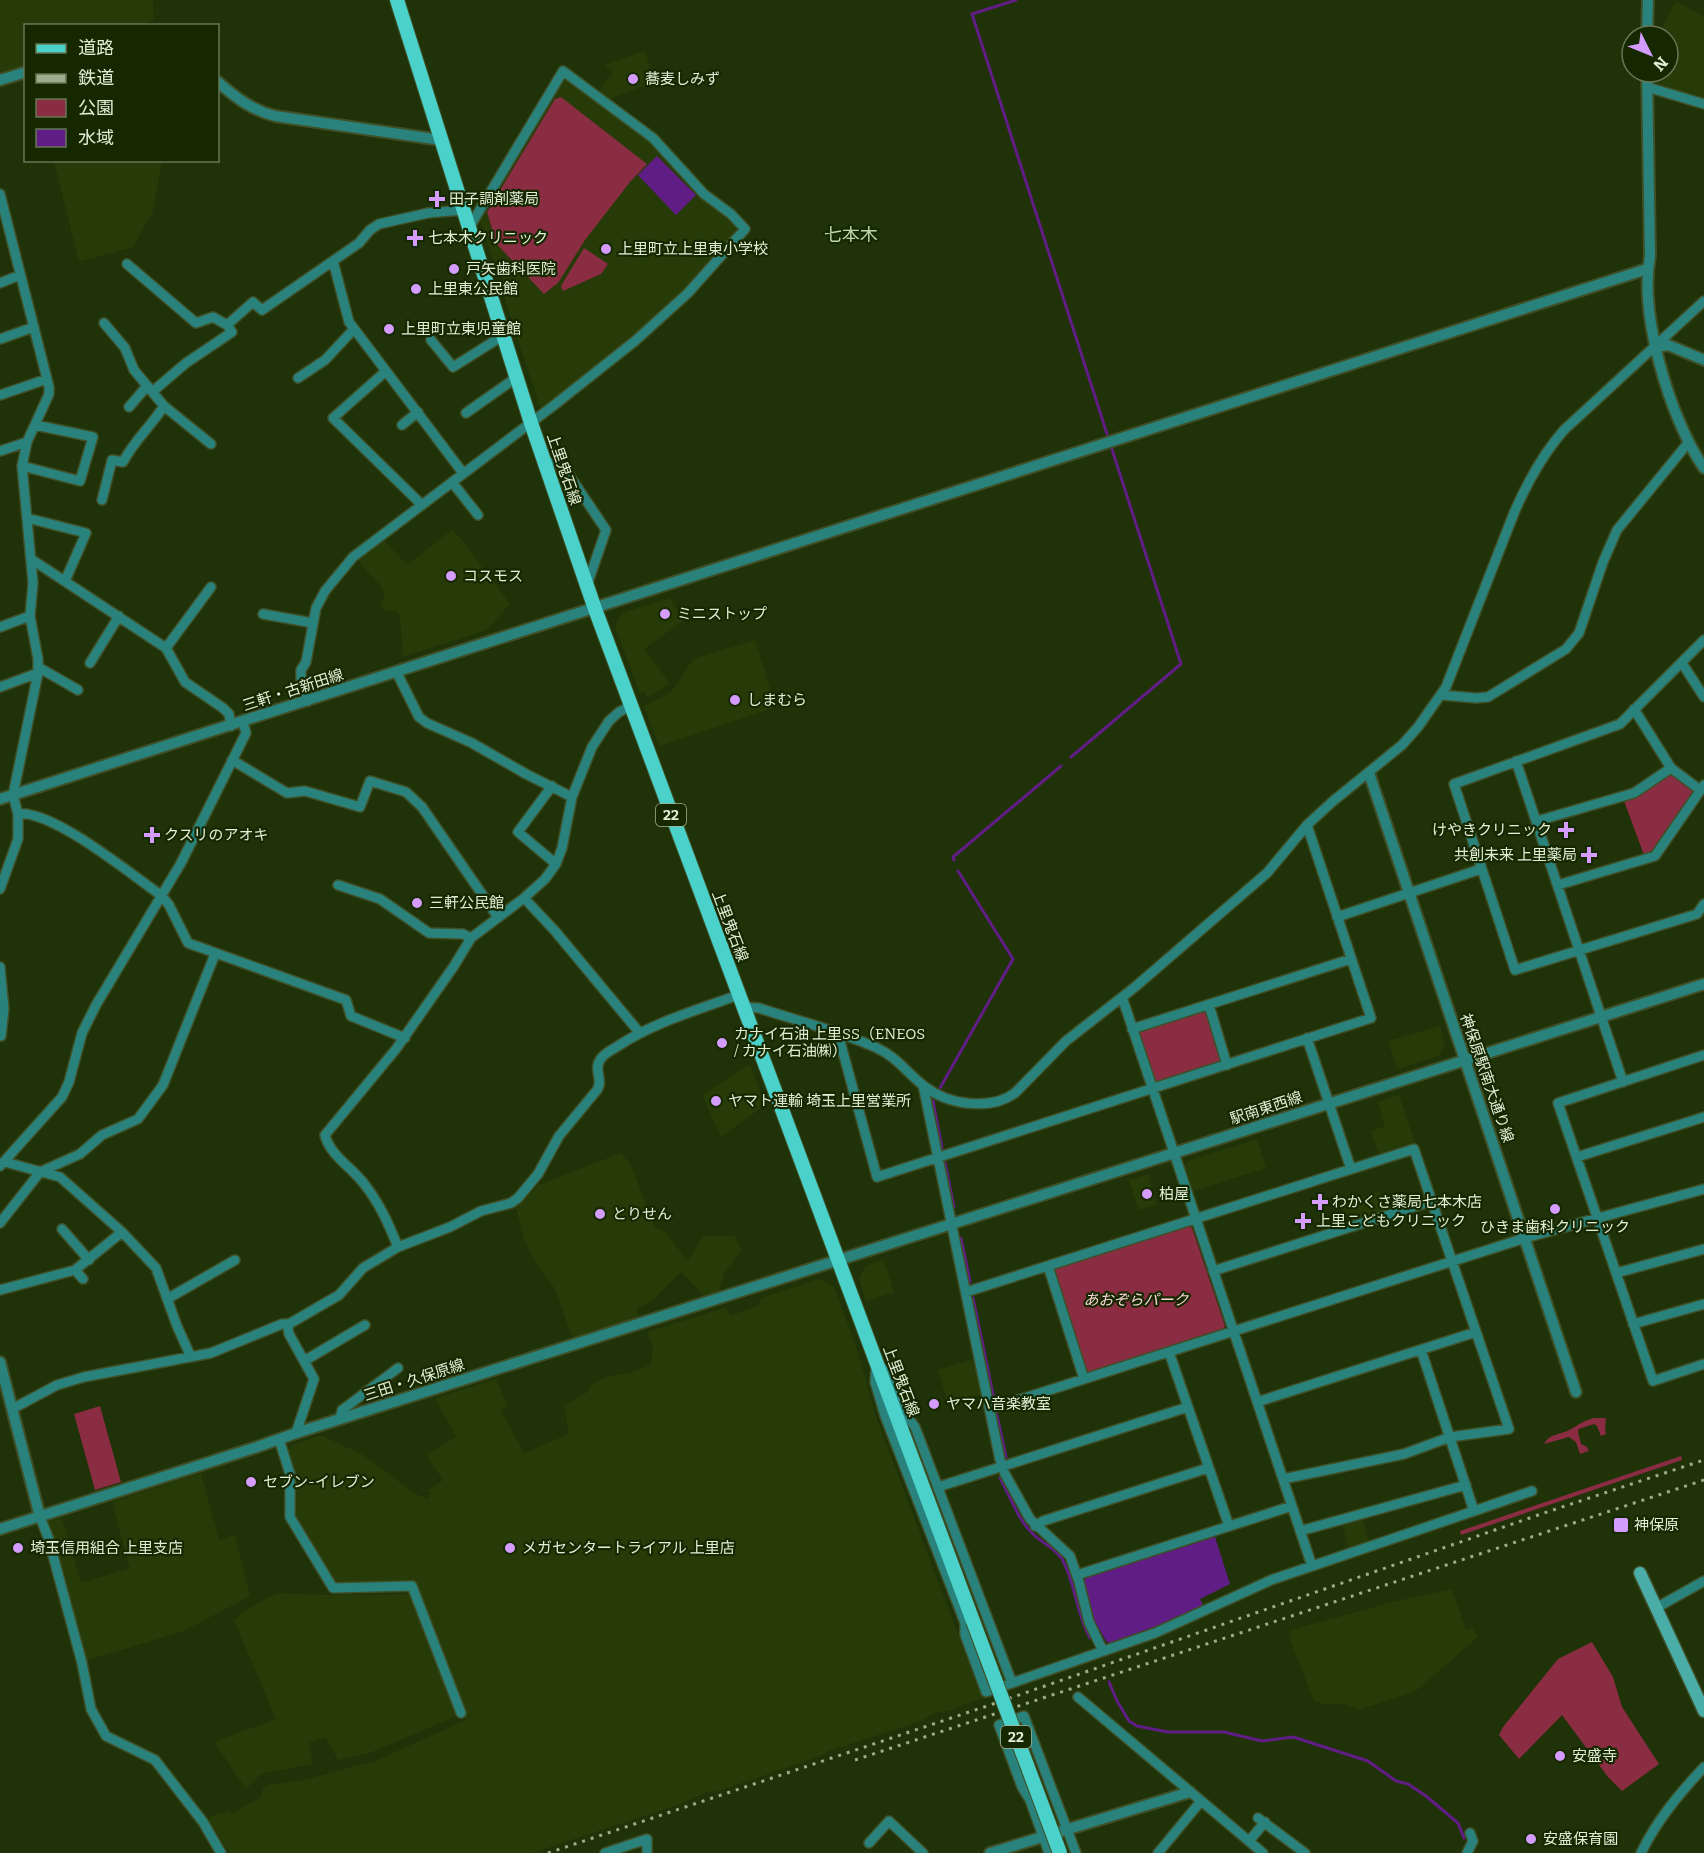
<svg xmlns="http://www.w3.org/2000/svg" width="1704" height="1853" viewBox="0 0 1704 1853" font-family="Bitter,'Noto Sans JP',serif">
	<rect width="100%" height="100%" fill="#203207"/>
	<path fill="#263b08" d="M 0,0 L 153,0 L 154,20 L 139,26 L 26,26 L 25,65 L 0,74 Z
		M 1676,1 L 1704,17 L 1704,101 L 1656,86 L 1656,72 L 1668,72 L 1668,36 L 1658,36 Z
		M 645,51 L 655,82 L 608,99 L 598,91 L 613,72 L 604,65 Z
		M 566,77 L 651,142 L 739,227 L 739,231 L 685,290 L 635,335 L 541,411 L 502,290 L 505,288 L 499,269 L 496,269 L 479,217 L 562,78 Z
		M 54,161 L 162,161 L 153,211 L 133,247 L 79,262 Z
		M 452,530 L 461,539 L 510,604 L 487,630 L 403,657 L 400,617 L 397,612 L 381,609 L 384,597 L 383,589 L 357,559 L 384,540 L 407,565 Z
		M 670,598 L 683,621 L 644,649 L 670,683 L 647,698 L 644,692 L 640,694 L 615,627 L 622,613 Z
		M 755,640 L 776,707 L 659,746 L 644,706 L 666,695 L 675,687 L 693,659 Z
		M 1440,1026 L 1445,1043 L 1439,1056 L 1397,1069 L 1388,1041 Z
		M 750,1064 L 765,1105 L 721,1137 L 702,1095 Z
		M 1399,1095 L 1415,1143 L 1379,1154 L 1371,1131 L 1385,1126 L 1378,1102 Z
		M 1257,1139 L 1266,1168 L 1193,1191 L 1185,1165 L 1187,1161 Z
		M 621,1153 L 631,1165 L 655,1227 L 666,1232 L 687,1261 L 704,1236 L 735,1236 L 741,1251 L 724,1273 L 719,1292 L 705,1296 L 681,1272 L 651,1302 L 637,1308 L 639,1317 L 575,1338 L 571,1335 L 555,1289 L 536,1263 L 524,1239 L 516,1207 L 539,1185 Z
		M 1148,1174 L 1157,1204 L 1139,1210 L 1129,1180 Z
		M 1380,1191 L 1386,1211 L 1347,1223 L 1341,1204 Z
		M 884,1260 L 894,1292 L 866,1301 L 859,1279 L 865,1266 Z
		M 819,1279 L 834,1287 L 857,1349 L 877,1419 L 982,1698 L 948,1711 L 935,1713 L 921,1721 L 826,1752 L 826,1754 L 757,1778 L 715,1792 L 710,1791 L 680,1804 L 532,1853 L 229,1853 L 209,1820 L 211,1816 L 229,1811 L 231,1814 L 261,1797 L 263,1789 L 268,1785 L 304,1780 L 375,1761 L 466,1720 L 415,1584 L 334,1584 L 296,1519 L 294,1477 L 288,1451 L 292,1445 L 321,1435 L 363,1455 L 416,1494 L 428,1499 L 431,1493 L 427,1491 L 443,1480 L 426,1455 L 456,1437 L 435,1398 L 496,1379 L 507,1406 L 501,1410 L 524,1453 L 569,1434 L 564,1406 L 589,1391 L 590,1386 L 606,1377 L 633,1372 L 650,1365 L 653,1349 L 647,1332 L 724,1308 L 732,1315 L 758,1306 L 761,1298 Z
		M 975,1358 L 982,1394 L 948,1404 L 938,1370 Z
		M 201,1473 L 219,1540 L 235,1535 L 250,1596 L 184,1631 L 85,1661 L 48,1521 L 62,1518 L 81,1583 L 130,1568 L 112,1502 Z
		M 1362,1516 L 1369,1542 L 1348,1548 L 1342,1522 Z
		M 1452,1589 L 1466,1630 L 1473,1628 L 1478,1637 L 1421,1687 L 1414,1692 L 1358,1710 L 1345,1704 L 1324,1704 L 1314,1701 L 1289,1638 L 1291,1630 L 1392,1602 Z
		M 280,1593 L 323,1595 L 408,1594 L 412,1597 L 456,1713 L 455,1717 L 372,1752 L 338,1760 L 326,1737 L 309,1743 L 313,1764 L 261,1774 L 246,1789 L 214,1742 L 276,1719 L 234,1620 L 242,1613 L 271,1596 Z"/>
	<path fill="#8a2c42" d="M 561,97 L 647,164 L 630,182 L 585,240 L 558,283 L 544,294 L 488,235 L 492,229 L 487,212 L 555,99 Z
		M 584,248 L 608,264 L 601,274 L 563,291 L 561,286 Z
		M 1671,772 L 1694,788 L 1695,794 L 1652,852 L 1644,855 L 1624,801 L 1635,796 Z
		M 1203,1011 L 1207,1013 L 1222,1059 L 1220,1063 L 1158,1083 L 1154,1081 L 1139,1035 L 1141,1031 Z
		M 1188,1226 L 1192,1228 L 1225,1326 L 1223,1330 L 1090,1372 L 1086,1370 L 1054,1272 L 1056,1268 Z
		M 100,1406 L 121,1482 L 95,1490 L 74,1414 Z
		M 1594,1418 L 1606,1418 L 1605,1428 L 1606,1434 L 1601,1436 L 1597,1426 L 1594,1424 L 1579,1429 L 1578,1432 L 1581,1444 L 1587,1447 L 1589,1451 L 1580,1454 L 1576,1442 L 1569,1437 L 1544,1444 C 1550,1433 1561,1435 1571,1429 C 1580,1424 1583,1421 1594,1418 Z
		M 1681,1456 L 1682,1460 L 1461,1535 L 1460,1531 Z
		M 1592,1642 L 1613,1677 L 1622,1707 L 1659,1764 L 1622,1791 L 1608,1777 L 1562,1715 L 1519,1759 L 1499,1735 L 1503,1727 L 1558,1659 Z"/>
	<path fill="#611d86" d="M 657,156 L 696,195 L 676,215 L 638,175 Z
		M 1215,1537 L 1230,1584 L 1200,1599 L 1203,1605 L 1154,1627 L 1109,1643 L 1106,1641 L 1094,1620 L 1084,1580 L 1087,1577 Z"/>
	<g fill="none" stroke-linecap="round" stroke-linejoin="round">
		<path stroke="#611d86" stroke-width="3" d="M 1016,0 L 972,14 L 1181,664 L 1071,757
			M 954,860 L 953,857 L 1061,766
			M 940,1088 L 1013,959 L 958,871
			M 933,1101 L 942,1148
			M 945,1163 L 954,1207
			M 961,1238 L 970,1282
			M 973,1298 L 994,1399
			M 997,1415 L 1006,1457
			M 1000,1478 C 1010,1496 1018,1520 1033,1534 C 1042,1543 1055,1548 1062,1559 C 1076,1584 1076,1613 1090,1638
			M 1109,1682 L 1117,1701 L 1129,1721 L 1137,1726 L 1168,1732 L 1224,1732 L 1262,1741 L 1293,1737 L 1368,1761 L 1396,1781 L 1408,1784 L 1426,1796 L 1458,1823 L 1464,1838"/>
		<g stroke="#3f5028" stroke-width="12">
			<path id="minor" d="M 1647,87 L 1704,104
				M 0,194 L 49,387 L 49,394 L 27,442 L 22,466 L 33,583 L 30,616 L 38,659 L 38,673 L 13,795 L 18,814 L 18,839 L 0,889
				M 333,261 L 349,322 L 463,473
				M 127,264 L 196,323 L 213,317 L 227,325 L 253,302 L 262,310 L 359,243 L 370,230 L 379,224 L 428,213 L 463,210
				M 0,283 L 20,275
				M 104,323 L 125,348 L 134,370 L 164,406 L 211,444
				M 0,339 L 34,327
				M 431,340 L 453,367 L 504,335
				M 386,371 L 333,418 L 422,505
				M 298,378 L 325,360 L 354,329
				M 152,392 L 186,363 L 232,332 L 227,325
				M 0,395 L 47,379
				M 129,407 L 147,386
				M 466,413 L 517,377
				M 402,425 L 418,412
				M 0,451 L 27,442
				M 545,463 L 558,462 L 563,466 L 606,530 L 587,585
				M 22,466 L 80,481 L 93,437 L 35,425
				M 452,482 L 478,515
				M 102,500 L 112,460 L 123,462 C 134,441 151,426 164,406
				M 27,518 L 86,533 L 65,581
				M 31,559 L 166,648 L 185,682 L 223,708 L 229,714 L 231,726
				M 263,614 L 313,623
				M 0,627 L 30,616
				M 1704,640 L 1620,724 L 1454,784 L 1515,970 L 1697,914 L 1704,904
				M 166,648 L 211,587
				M 90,663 L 119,616
				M 1682,663 L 1704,697
				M 38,667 L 78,690
				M 397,673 L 419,717 L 427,723 L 472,743 L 526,774 L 572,797
				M 0,687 L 38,673
				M 1441,695 L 1476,698 L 1488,697 L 1566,649 L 1579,633 L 1603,562 L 1617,530 L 1688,443
				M 308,701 L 301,678 L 301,670 L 306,662 L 316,608 L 325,591 L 353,557 L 553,406 L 635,341 L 688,293 L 745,229 L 731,214 L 704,194 L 653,138 L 563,71 L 469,228
				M 1634,709 L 1671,768 L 1700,790
				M 232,760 L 287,793 L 305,791 L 360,807 L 370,781 L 406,792 L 422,807 L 497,916
				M 1516,761 L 1623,1082
				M 552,786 L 518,832 L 556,864
				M 18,814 C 52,809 133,876 162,896 L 169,905 L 188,943 L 346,1000 L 351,1016 L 405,1038
				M 1537,821 L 1634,793 L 1671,768
				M 338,885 L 380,899 L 429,933 L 463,934 L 471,938
				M 1558,885 L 1655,856 L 1704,785
				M 524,898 L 555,931 L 639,1032
				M 1337,917 L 1481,869
				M 0,967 L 4,1009 L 1,1036
				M 1122,997 L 1312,1566
				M 1209,1005 L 1227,1065
				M 743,1007 L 759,1008 C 798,1021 840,1031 877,1048 C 897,1057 907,1073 924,1086 C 948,1105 990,1111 1015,1093 L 1066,1041 L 1135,987 L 1267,873 L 1307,825 L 1332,802 L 1402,745 L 1418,727 L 1446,687 L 1514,513 C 1527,483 1542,455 1564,430 L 1704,301
				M 1132,1029 L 1351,959
				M 838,1034 L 877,1177 L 1371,1018 L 1307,825
				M 1307,1038 L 1351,1169
				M 1704,1055 L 1558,1103 L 1653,1381 L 1704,1364
				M 923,1085 L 1000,1460 L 1005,1474 L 1030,1519 L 1070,1556 L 1079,1582 L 1089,1622 L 1103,1651
				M 1577,1157 L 1704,1117
				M 5,1162 L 60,1177 L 122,1232 L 156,1268 L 177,1326 L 191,1357
				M 0,1166 L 62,1097 L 69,1082 L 82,1033 L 96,1005 L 181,863 L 246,733 L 243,722
				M 0,1223 L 40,1172 L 80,1154 L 102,1135 L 138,1119 L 163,1085 L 215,954
				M 62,1229 L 89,1260
				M 398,1247 C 389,1225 380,1204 365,1185 C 353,1168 330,1156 325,1135 L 396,1049 L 454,966 L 471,938 L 524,898 L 545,879 L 556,864 L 562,848 L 572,797 L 592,747 L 609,721 L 619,712 L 631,706
				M 1048,1266 L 1084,1379
				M 75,1270 L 83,1279
				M 1213,1271 L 1432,1201
				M 1616,1273 L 1704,1249
				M 0,1290 L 75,1270 L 122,1232
				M 966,1292 L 1414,1149 L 1509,1429 L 1450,1437 L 1404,1454 L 1283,1479
				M 167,1299 L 235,1260
				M 289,1324 L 288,1328 L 289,1334 L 314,1379 L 296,1433
				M 1633,1324 L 1704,1304
				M 1169,1352 L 1229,1526
				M 304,1361 L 365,1325
				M 876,1368 L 875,1382 L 885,1416 L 965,1623 L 965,1635 L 986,1692 L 1155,1633 L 1271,1580 L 1474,1511 L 1421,1350
				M 882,1368 L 888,1373 L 905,1414 L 915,1427 L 1012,1683
				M 1257,1402 L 1476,1332
				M 12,1409 L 57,1385 L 84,1377 L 211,1353 L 282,1324 L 289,1324 L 339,1295 L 363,1268 L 398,1247 L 450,1227 L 481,1211 L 511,1203 L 518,1198 L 538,1174 L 559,1136 L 597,1090 C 604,1080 593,1070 600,1060 C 604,1053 612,1050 618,1046 C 654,1022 698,1010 738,995
				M 990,1409 L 1525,1238 L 1704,1189
				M 340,1419 L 342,1410 L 398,1368
				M 279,1439 L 290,1474 L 290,1517 L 333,1588 L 412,1586 L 461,1713
				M 938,1487 L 1188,1407
				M 1474,1511 L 1532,1491
				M 40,1517 L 48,1537 L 82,1663 L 91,1709 L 106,1736 L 155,1760 L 203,1822 L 221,1853
				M 1035,1526 L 1043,1521 L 1208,1468
				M 1300,1531 L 1466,1485
				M 1077,1575 L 1292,1506
				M 1656,1608 L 1704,1581
				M 1078,1697 L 1263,1853
				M 1258,1818 L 1305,1853
				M 1249,1841 L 1265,1822
				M 869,1843 L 889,1821 L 923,1853
				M 605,1853 L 647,1839 L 647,1853
				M 1049,1853 L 1030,1800 L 1022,1787 L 999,1725 L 1024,1716 L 1076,1853
				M 1158,1853 L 1201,1801
				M 1467,1853 L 1473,1841 L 1470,1833
				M 1641,1853 C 1657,1820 1679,1794 1704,1767"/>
		</g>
		<g stroke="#3f5028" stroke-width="14">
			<path id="tertiary" d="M 1647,36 L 1648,0
				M 1647,72 L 1650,256 C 1639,315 1670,419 1704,468
				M 0,80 L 26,72
				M 218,82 C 236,98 252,110 275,116 L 441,140
				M 1656,347 L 1668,345 L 1704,360
				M 1369,773 L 1576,1392
				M 0,799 L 1647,269
				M 0,1362 L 40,1517
				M 0,1529 L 257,1447 L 296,1433 L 1704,984
				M 990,1853 L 1190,1792"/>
		</g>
		<g stroke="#3f5028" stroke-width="15">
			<path id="secondary" d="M 1640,1573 L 1704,1711"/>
		</g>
		<g stroke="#3f5028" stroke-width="16">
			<path id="primary" d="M 397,0 L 531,423 L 595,609 L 973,1621"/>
		</g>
		<use href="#minor" stroke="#2a827d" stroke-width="9"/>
		<use href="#tertiary" stroke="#2a827d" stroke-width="10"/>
		<use href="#secondary" stroke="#4aada7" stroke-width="12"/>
		<use href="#primary" stroke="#4ad1ca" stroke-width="14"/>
		<path stroke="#9dac8d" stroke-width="3" stroke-dasharray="3 6" stroke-linecap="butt" d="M 855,1760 L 1704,1480
			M 548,1853 L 993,1704 L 1544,1513 L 1704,1460"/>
		<g stroke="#3f5028" stroke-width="16" stroke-linecap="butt">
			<path id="primary-bridge" d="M 973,1621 L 1060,1853"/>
		</g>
		<use href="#primary-bridge" stroke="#4ad1ca" stroke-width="14"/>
	</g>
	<g fill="#d49cfc" stroke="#162800" stroke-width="2">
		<circle cx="633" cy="79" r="6"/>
		<path d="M434 190h6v6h6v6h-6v6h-6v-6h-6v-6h6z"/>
		<path d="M412 229h6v6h6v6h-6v6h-6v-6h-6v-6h6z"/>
		<circle cx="606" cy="249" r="6"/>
		<circle cx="454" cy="269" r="6"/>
		<circle cx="416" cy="289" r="6"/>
		<circle cx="389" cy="329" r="6"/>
		<circle cx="451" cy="576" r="6"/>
		<circle cx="665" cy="614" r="6"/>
		<circle cx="735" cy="700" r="6"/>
		<path d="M1563 821h6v6h6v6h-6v6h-6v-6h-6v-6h6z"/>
		<path d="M149 826h6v6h6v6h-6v6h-6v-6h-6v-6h6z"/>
		<path d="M1586 846h6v6h6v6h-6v6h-6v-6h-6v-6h6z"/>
		<circle cx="417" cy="903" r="6"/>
		<circle cx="722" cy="1043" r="6"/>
		<circle cx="716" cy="1101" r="6"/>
		<circle cx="1147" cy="1194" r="6"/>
		<path d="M1317 1193h6v6h6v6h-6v6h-6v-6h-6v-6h6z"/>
		<circle cx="1555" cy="1209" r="6"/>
		<circle cx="600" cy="1214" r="6"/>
		<path d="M1300 1212h6v6h6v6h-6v6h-6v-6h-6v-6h6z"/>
		<circle cx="934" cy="1404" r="6"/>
		<circle cx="251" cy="1482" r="6"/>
		<rect x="1613" y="1517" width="16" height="16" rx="3"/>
		<circle cx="18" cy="1548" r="6"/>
		<circle cx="510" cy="1548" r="6"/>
		<circle cx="1560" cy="1756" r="6"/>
		<circle cx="1531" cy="1839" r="6"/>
	</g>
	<g text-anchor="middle" stroke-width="4.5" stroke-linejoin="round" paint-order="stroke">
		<g fill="#162800" stroke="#a4b396" stroke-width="1.5">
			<rect x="656" y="804" width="30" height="22" rx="4.5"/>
			<rect x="1001" y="1726" width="30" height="22" rx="4.5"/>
		</g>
		<g font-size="14" font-weight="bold" fill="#e1eed6">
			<text x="671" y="820">22</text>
			<text x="1016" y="1742">22</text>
		</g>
		<g font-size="15" fill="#e1eed6" stroke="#162800" text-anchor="start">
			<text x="645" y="84">蕎麦しみず</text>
			<text x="449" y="204">田子調剤薬局</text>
			<text x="428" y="243">七本木クリニック</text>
			<text x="618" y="254">上里町立上里東小学校</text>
			<text x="466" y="274">戸矢歯科医院</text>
			<text x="428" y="294">上里東公民館</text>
			<text x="401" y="334">上里町立東児童館</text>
			<text x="463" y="581">コスモス</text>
			<text x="677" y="619">ミニストップ</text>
			<text x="747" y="705">しまむら</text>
			<text x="1552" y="835" text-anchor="end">けやきクリニック</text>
			<text x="164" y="840">クスリのアオキ</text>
			<text x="1577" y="860" text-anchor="end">共創未来 上里薬局</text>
			<text x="429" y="908">三軒公民館</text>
			<text x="734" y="1039">カナイ石油 上里SS（ENEOS<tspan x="734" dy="17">/ カナイ石油㈱）</tspan></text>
			<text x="728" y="1106">ヤマト運輸 埼玉上里営業所</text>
			<text x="1159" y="1199">柏屋</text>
			<text x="1332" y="1207">わかくさ薬局七本木店</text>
			<text x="612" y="1219">とりせん</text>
			<text x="1316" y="1226">上里こどもクリニック</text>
			<text x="1555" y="1232" text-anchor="middle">ひきま歯科クリニック</text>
			<text x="946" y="1409">ヤマハ音楽教室</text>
			<text x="263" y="1487">セブン-イレブン</text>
			<text x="1634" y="1530">神保原</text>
			<text x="30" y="1553">埼玉信用組合 上里支店</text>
			<text x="522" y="1553">メガセンタートライアル 上里店</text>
			<text x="1572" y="1761">安盛寺</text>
			<text x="1543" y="1844">安盛保育園</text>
		</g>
		<g font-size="15" fill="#e1eed6" stroke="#162800">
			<text transform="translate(564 469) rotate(71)" y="5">上里鬼石線</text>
			<text transform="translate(293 690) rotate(-18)" y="5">三軒・古新田線</text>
			<text transform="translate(730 926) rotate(69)" y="5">上里鬼石線</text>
			<text transform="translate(1487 1078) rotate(71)" y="5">神保原駅南大通り線</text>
			<text transform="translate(1266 1108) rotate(-18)" y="5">駅南東西線</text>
			<text transform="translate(414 1380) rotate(-18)" y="5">三田・久保原線</text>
			<text transform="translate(901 1381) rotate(69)" y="5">上里鬼石線</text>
		</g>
		<g font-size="15" font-style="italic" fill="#f8d5d9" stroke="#162800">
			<text x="1136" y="1305">あおぞらパーク</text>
		</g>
		<g font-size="18" fill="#bed7a7" stroke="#162800">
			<text x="851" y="241">七本木</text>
		</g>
	</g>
	<rect x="24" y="24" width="195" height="138" fill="#162800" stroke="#677756" stroke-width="1.5"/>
	<rect x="36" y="44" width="30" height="9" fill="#4ad1ca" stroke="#677756" stroke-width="1.5"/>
	<text x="78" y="54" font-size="18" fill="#e1eed6">道路</text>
	<rect x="36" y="74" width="30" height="9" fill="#9dac8d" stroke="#677756" stroke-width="1.5"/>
	<text x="78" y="84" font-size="18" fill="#e1eed6">鉄道</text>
	<rect x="36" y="99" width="30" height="18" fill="#8a2c42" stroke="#677756" stroke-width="1.5"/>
	<text x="78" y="114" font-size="18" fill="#e1eed6">公園</text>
	<rect x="36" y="129" width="30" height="18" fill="#611d86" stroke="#677756" stroke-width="1.5"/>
	<text x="78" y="144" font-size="18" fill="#e1eed6">水域</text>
	<g transform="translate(1650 54) rotate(133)"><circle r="28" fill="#162800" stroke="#677756" stroke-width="1.5"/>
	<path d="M0-4.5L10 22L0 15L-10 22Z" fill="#d49cfc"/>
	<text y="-9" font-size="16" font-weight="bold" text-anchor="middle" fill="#e1eed6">N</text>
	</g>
</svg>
